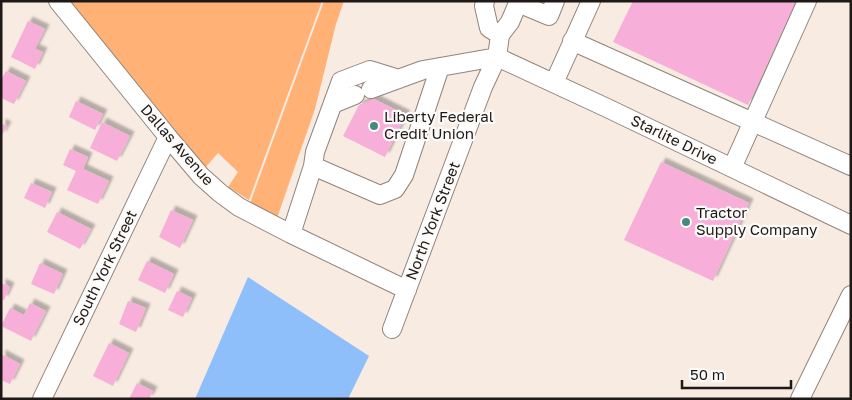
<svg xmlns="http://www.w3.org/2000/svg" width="852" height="400" viewBox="0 0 852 400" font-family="'Golos Text',sans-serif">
	<defs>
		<filter id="shadow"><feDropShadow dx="4.5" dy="-4.5" stdDeviation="1" flood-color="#0004"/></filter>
	</defs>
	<rect width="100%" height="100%" fill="#f8ebe2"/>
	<path fill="#ffb176" d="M 68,1 L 322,1 L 249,200 L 228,187 L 238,172 L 218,153 L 205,168 Z
		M 324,1 L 344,1 L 336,24 L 315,109 L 277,218 L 249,206 Z"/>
	<path fill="#8fbffb" d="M 248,277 L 369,356 L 348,399 L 195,399 Z"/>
	<path fill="#f7aed8" filter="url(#shadow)" d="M 633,1 L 796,1 L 748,105 L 613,42 Z
		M 28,21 L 45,29 L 35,49 L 43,52 L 35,69 L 11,57 Z
		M 6,71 L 26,81 L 14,104 L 1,98 L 1,80 Z
		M 374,99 L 406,115 L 385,157 L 343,136 L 359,105 Z
		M 76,101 L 103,114 L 95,130 L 69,117 Z
		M 102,122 L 130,136 L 117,161 L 90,148 Z
		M 1,123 L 7,126 L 1,137 Z
		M 70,149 L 88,157 L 83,169 L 109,181 L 98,204 L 67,190 L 76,171 L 63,165 Z
		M 661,162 L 749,203 L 713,281 L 624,240 Z
		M 31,183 L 52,192 L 45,208 L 24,198 Z
		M 171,210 L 193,220 L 180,248 L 159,237 Z
		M 57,212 L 91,229 L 80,249 L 47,232 Z
		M 147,261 L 174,274 L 165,293 L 138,280 Z
		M 40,263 L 63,274 L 54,294 L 31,284 Z
		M 1,283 L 10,287 L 4,300 L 1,299 Z
		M 177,291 L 192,298 L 183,317 L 168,310 Z
		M 128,301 L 146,308 L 136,332 L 119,324 Z
		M 30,303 L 46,311 L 31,341 L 1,326 L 10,308 L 24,315 Z
		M 109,343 L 129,353 L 113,386 L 93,376 Z
		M 1,354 L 20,364 L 10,384 L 1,380 Z
		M 137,383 L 153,391 L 149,399 L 129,399 Z"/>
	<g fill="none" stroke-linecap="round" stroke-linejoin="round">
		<g stroke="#90847c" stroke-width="20">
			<path id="minor" d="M 58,1 L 168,137 L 201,176 L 220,193 L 239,207 L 291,234 L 407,290
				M 485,1 L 484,6 L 489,28 L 500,35
				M 572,41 L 851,166
				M 497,57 L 605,107 L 851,225
				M 554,83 L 591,1
				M 371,89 L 423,70 L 497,57
				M 333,104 L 355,95
				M 313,166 L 380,195 L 395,189 L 404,175 L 440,67
				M 732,168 L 807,1
				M 291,234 L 313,166 L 315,152 L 341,81 L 370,70 L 399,79
				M 392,329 L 483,87 L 497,57 L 500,35 L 510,22 L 518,3 L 549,16 L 555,1
				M 42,399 L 168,137
				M 800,399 L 851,295"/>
		</g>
		<use href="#minor" stroke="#fff" stroke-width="18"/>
	</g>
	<g fill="#448a82" stroke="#fdfbf9" stroke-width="2">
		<circle cx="374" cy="126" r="5"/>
		<circle cx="686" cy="222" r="5"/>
	</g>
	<g text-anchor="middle" stroke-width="4.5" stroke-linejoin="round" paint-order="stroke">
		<g font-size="15" fill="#1e1916" stroke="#fdfbf9" text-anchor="start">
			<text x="384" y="122">Liberty Federal<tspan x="384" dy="17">Credit Union</tspan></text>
			<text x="696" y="218">Tractor<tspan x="696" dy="17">Supply Company</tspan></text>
		</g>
		<g font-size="15" fill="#1e1916" stroke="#fdfbf9">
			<text transform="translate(674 140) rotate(26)" y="5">Starlite Drive</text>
			<text transform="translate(177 145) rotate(49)" y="5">Dallas Avenue</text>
			<text transform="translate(433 221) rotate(-69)" y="5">North York Street</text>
			<text transform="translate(105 268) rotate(-64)" y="5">South York Street</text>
		</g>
	</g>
	<rect width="852" height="400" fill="none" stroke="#1e1916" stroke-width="5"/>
	<path d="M682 380v8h109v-8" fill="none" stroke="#1e1916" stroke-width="2.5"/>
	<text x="690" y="380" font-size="15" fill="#1e1916" stroke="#fdfbf9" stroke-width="4" paint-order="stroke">50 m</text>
</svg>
